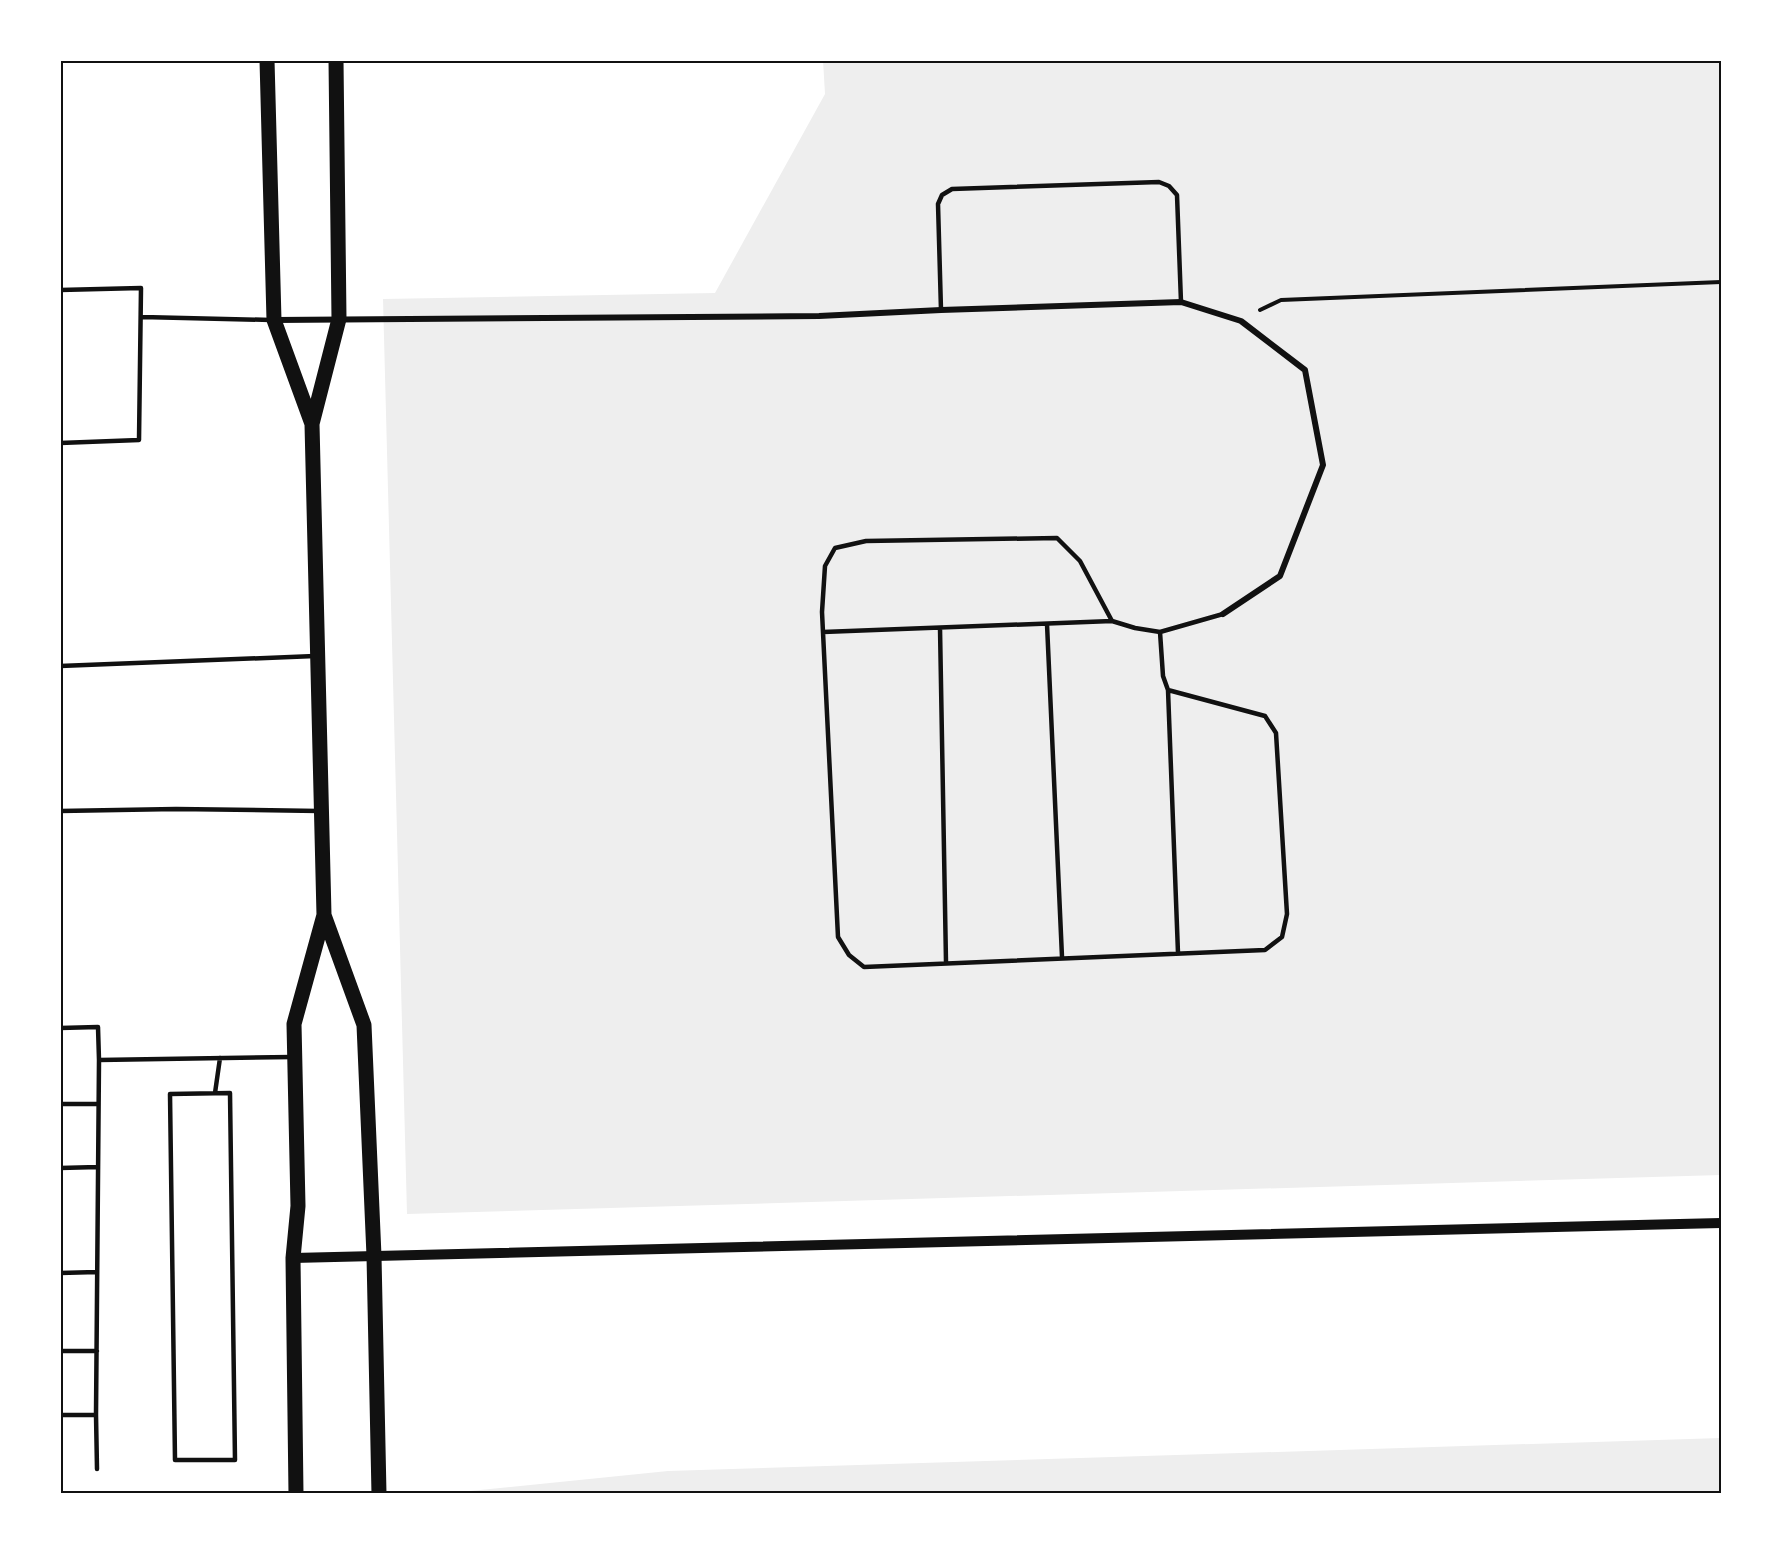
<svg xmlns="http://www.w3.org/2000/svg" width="1781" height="1554" viewBox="0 0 1781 1554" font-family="Inter,sans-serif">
	<rect width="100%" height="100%" fill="#fff"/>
	<path fill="#eee" d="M 823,60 L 1721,60 L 1721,1175 L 407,1214 L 383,299 L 715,293 L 825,94 Z
		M 1721,1438 L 1721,1494 L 440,1494 L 668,1471 Z"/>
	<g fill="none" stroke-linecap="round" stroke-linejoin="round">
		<path stroke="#111" stroke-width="4" d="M 1260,310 L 1281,300 L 1721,282"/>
		<path stroke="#111" stroke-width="4.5" d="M 60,290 L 141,288 L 139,440 L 60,443
			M 941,310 L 938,204 L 942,195 L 952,189 L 1159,182 L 1169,186 L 1177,195 L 1181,302
			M 142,317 L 271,320
			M 1047,624 L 1062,957
			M 940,628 L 946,962
			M 823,632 L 1112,621
			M 1160,632 L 1163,676 L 1168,690 L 1265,716 L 1276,733 L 1287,914 L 1282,937 L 1265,950 L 864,967 L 849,955 L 838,937 L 822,612 L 825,566 L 835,548 L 866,541 L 1057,538 L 1080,561 L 1112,621 L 1135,628 L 1160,632 L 1223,614
			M 60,666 L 315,656
			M 1168,690 L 1178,953
			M 60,811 L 176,809 L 319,811
			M 60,1028 L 98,1027 L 99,1060 L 96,1415 L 60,1415
			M 99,1060 L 292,1057
			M 215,1093 L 220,1058
			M 230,1093 L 235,1460 L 175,1460 L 170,1094 Z
			M 60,1104 L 98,1104
			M 60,1168 L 98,1167
			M 60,1273 L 97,1272
			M 60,1351 L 97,1351
			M 96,1415 L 97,1469"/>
		<path stroke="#111" stroke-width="6" d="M 275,320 L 819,316 L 941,310 L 1181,302 L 1241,321 L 1305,370 L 1323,465 L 1280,576 L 1223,614"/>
		<path stroke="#111" stroke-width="10" d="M 293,1258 L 1721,1223"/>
		<path stroke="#111" stroke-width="15" d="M 267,60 L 274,320 L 312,424
			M 324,915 L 364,1025 L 374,1256 L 379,1494
			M 296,1494 L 293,1258 L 298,1206 L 294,1024 L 324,915 L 312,424 L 339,319 L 336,60"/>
	</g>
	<rect width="1781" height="1554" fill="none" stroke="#ffffff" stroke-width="123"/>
	<rect x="62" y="62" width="1658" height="1430" fill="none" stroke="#111" stroke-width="2"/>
</svg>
